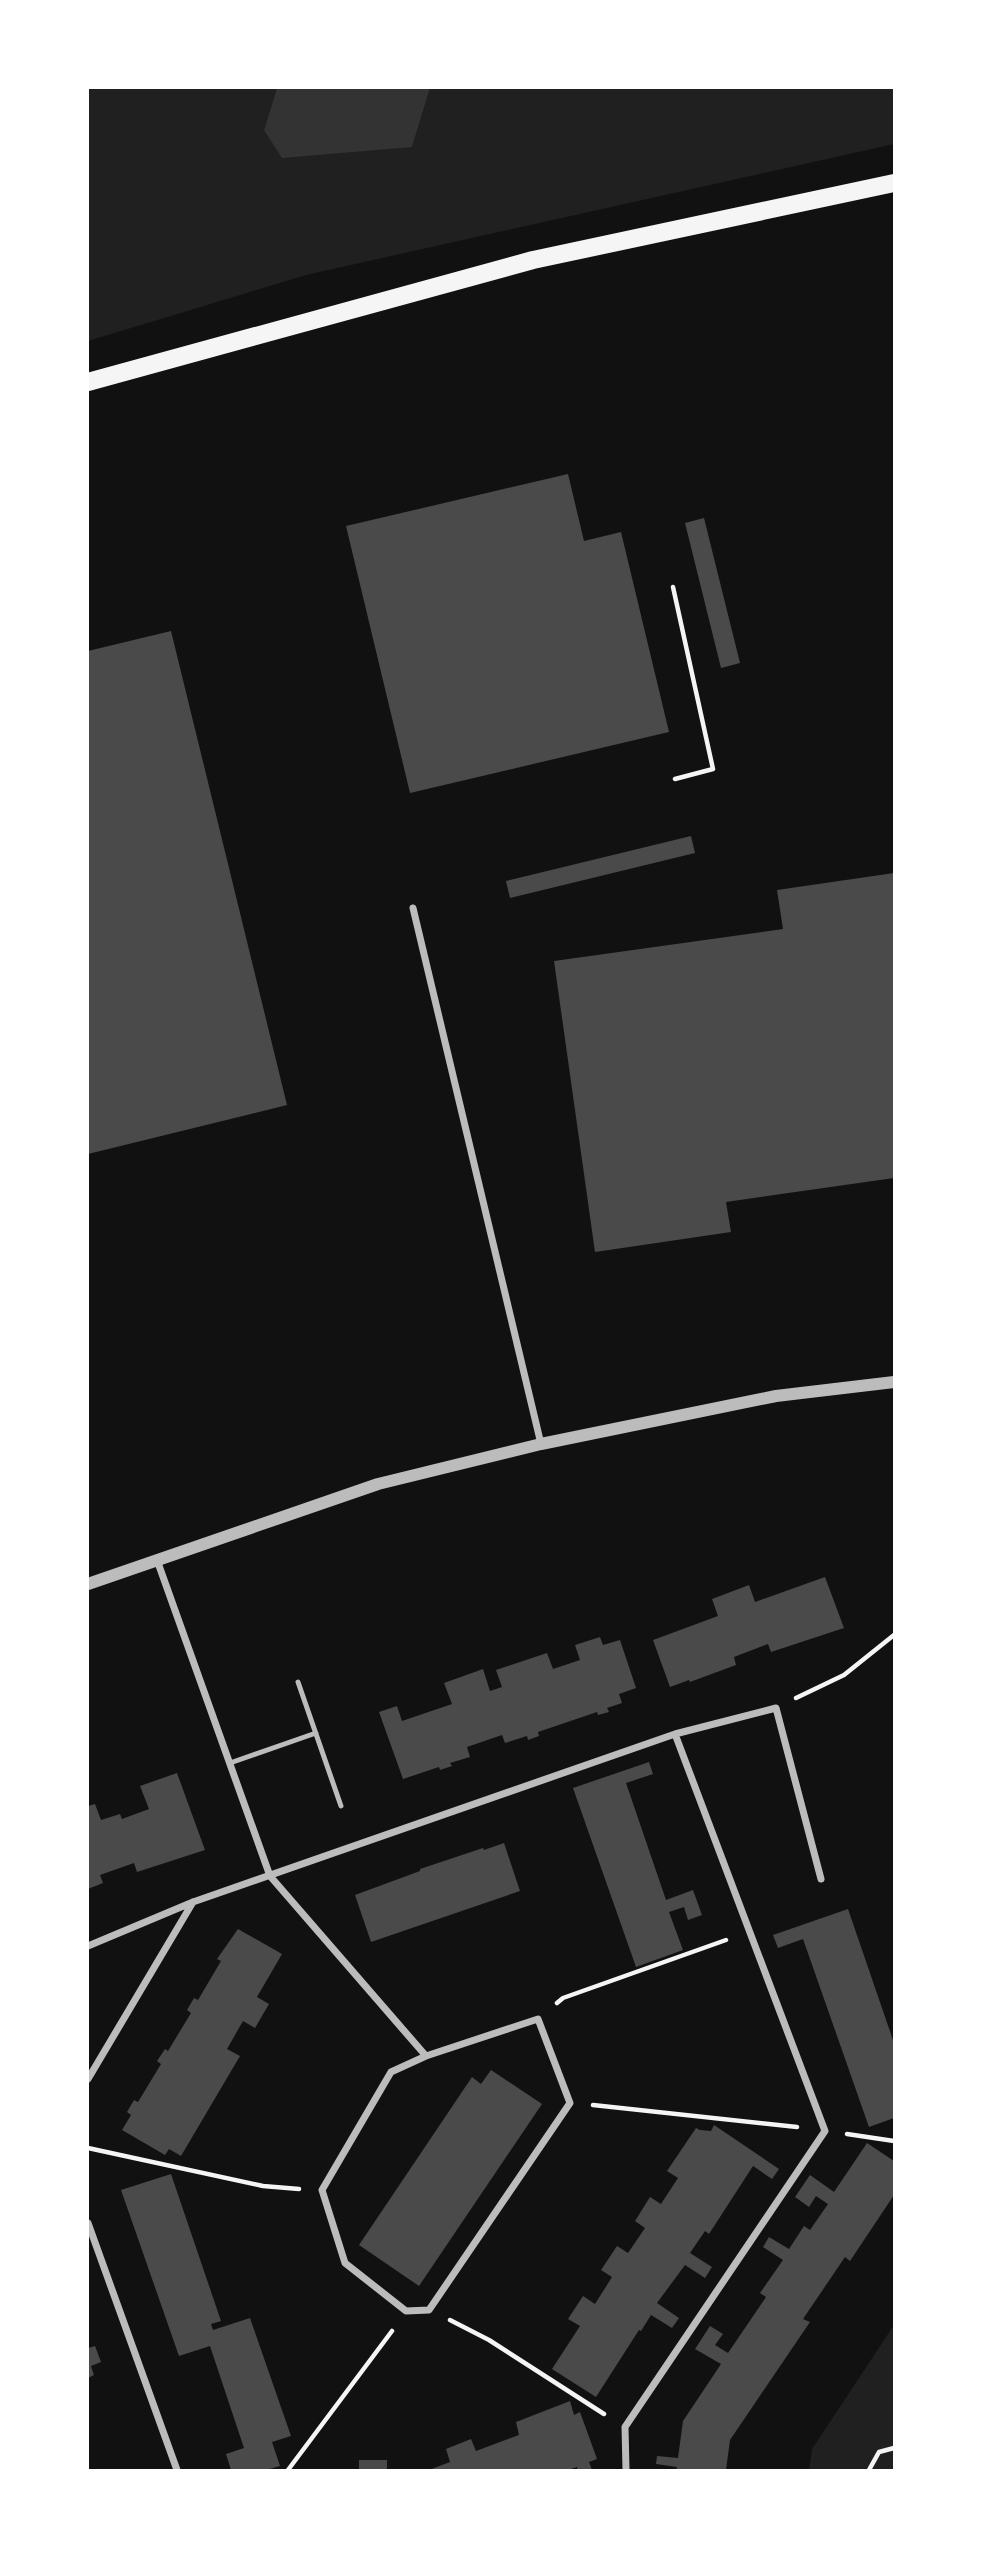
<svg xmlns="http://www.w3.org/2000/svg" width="982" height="2558" viewBox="0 0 982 2558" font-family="Commissioner,sans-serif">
	<rect width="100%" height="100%" fill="#111"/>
	<path fill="#202020" d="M 88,88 L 277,88 L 264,130 L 412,147 L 430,88 L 894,88 L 894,144 L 306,275 L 88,341 Z
		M 894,2325 L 894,2470 L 809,2470 L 812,2449 Z"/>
	<path fill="#333" d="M 277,88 L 430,88 L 412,147 L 282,158 L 264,130 Z"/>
	<path fill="#4a4a4a" d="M 568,474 L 584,541 L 621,532 L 669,732 L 410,793 L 346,526 Z
		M 704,518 L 740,663 L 721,668 L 685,523 Z
		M 171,631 L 287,1105 L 88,1154 L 88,651 Z
		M 691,836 L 695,853 L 510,898 L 506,881 Z
		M 894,873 L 894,1178 L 726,1202 L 731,1232 L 595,1252 L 554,961 L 783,929 L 777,890 Z
		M 825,1577 L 844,1628 L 771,1652 L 768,1644 L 734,1657 L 736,1665 L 690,1682 L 689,1680 L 670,1687 L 653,1640 L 718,1616 L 712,1599 L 749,1585 L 755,1602 Z
		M 600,1637 L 603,1645 L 620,1640 L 636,1688 L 619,1694 L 622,1703 L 607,1708 L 609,1712 L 598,1715 L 597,1712 L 538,1732 L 539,1736 L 528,1740 L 527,1736 L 505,1743 L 502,1735 L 467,1747 L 470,1757 L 450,1763 L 452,1766 L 440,1770 L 439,1767 L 403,1779 L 379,1712 L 397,1706 L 402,1721 L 452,1704 L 444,1683 L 483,1669 L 490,1691 L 502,1687 L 496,1670 L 547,1653 L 553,1669 L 580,1660 L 575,1645 Z
		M 649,1762 L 653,1774 L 626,1783 L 666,1900 L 693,1890 L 702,1915 L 688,1920 L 684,1907 L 669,1912 L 683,1950 L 636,1967 L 573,1788 Z
		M 177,1773 L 205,1850 L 137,1872 L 134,1863 L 100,1875 L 103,1883 L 88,1889 L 88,1806 L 95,1804 L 101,1820 L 120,1814 L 122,1819 L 149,1809 L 140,1786 Z
		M 504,1843 L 520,1891 L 371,1942 L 355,1895 L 420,1871 L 420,1869 L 483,1848 L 484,1850 Z
		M 848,1909 L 894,2043 L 894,2118 L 869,2127 L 803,1939 L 778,1948 L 773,1935 Z
		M 238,1929 L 282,1954 L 257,1997 L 269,2004 L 255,2028 L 243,2021 L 227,2049 L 240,2056 L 181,2156 L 169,2149 L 165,2155 L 122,2130 L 131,2115 L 127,2112 L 134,2100 L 138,2102 L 161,2064 L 157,2061 L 165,2049 L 168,2051 L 191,2013 L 187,2010 L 194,1998 L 198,2000 L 221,1961 L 217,1959 Z
		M 491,2070 L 542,2104 L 419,2286 L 359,2245 L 472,2077 L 481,2084 Z
		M 714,2125 L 779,2169 L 772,2179 L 753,2166 L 709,2234 L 705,2231 L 690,2253 L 712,2267 L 705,2278 L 685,2265 L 657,2303 L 679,2318 L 672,2328 L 651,2315 L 641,2331 L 639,2330 L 596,2397 L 552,2369 L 580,2326 L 568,2319 L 583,2296 L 595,2304 L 612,2277 L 601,2270 L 617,2246 L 628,2253 L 645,2228 L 635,2221 L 650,2197 L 661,2204 L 678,2178 L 667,2171 L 696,2128 L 700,2130 L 711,2131 Z
		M 867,2143 L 894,2161 L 894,2195 L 850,2261 L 845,2257 L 803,2319 L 810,2322 L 730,2440 L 726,2470 L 676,2470 L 677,2467 L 656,2464 L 657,2456 L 678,2458 L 683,2421 L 721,2364 L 695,2349 L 710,2326 L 723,2334 L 715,2345 L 728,2353 L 766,2297 L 760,2293 L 783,2260 L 763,2247 L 769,2237 L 789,2249 L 804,2226 L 810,2230 L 828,2204 L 816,2196 L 809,2207 L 795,2197 L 810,2175 L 834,2192 Z
		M 171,2174 L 221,2321 L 211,2324 L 213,2330 L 250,2318 L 291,2436 L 272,2442 L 280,2466 L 266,2470 L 231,2470 L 226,2454 L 244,2448 L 210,2346 L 179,2356 L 121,2190 Z
		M 95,2346 L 101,2362 L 91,2366 L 94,2375 L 88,2378 L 88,2348 Z
		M 570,2401 L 574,2415 L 580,2412 L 597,2459 L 589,2462 L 592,2470 L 578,2470 L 577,2467 L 568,2470 L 429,2470 L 450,2462 L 446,2449 L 471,2439 L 476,2451 L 519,2435 L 516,2422 Z
		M 359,2460 L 387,2460 L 387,2470 L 359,2470 Z"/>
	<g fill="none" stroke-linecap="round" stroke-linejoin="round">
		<path stroke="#f5f5f5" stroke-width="4.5" d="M 673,587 L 713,769 L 675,779
			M 796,1698 L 844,1675 L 894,1635
			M 557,2003 L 563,1998 L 726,1940
			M 593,2105 L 797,2127
			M 847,2134 L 894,2141
			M 88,2148 L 263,2186 L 299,2189
			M 450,2320 L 489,2340 L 604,2414
			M 288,2470 L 392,2331
			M 869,2470 L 879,2452 L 894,2448"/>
		<path stroke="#bcbcbc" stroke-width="5" d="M 298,1682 L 341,1806
			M 230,1763 L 316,1733"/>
		<path stroke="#bcbcbc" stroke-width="7" d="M 413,908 L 541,1444
			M 157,1560 L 270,1876 L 426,2056
			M 88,1946 L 193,1902 L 675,1734 L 776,1708 L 821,1879
			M 538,2019 L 570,2103 L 429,2310 L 406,2311 L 345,2263 L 322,2190 L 391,2072 L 426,2056 Z
			M 88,2079 L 193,1902
			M 88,2223 L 177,2470
			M 626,2470 L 625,2427 L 825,2131 L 675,1734"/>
		<path stroke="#bcbcbc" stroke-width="12" d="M 88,1584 L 378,1484 L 541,1444 L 776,1396 L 894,1382"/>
		<path stroke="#f5f5f5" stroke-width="18" d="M 88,382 L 533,260 L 894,183"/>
	</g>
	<rect width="982" height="2558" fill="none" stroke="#ffffff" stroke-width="178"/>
</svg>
